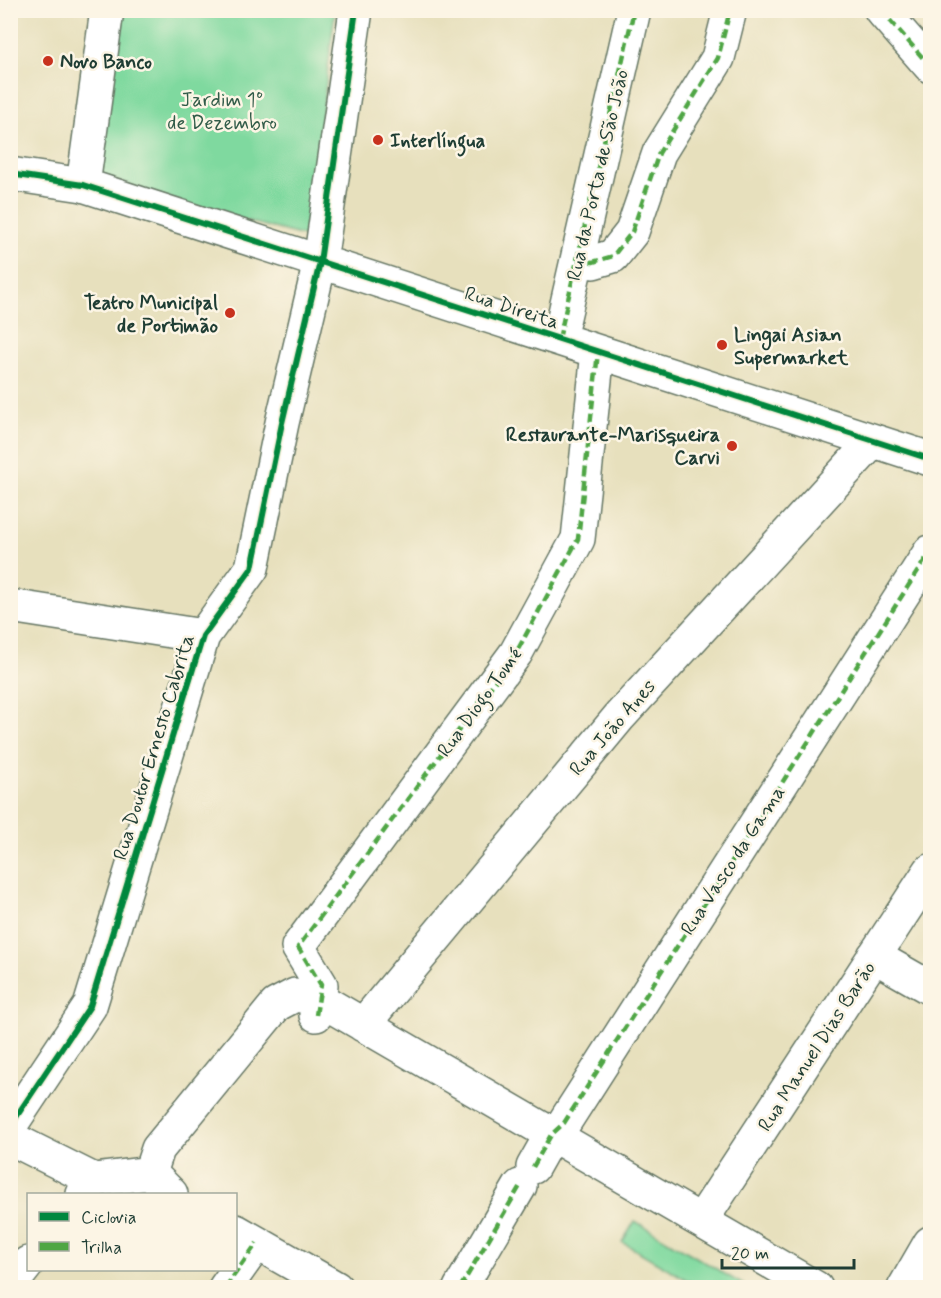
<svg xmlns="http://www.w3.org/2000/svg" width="941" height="1298" viewBox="0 0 941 1298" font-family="Mynerve,sans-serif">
	<rect width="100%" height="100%" fill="#fcf5e5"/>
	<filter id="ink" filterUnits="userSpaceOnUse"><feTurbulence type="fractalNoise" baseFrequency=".0167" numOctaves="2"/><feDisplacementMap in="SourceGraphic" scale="12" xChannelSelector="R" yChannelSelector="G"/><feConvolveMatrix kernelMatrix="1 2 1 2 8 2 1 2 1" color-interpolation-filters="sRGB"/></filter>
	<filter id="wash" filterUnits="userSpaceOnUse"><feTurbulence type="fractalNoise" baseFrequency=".008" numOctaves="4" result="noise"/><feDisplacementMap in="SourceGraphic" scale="24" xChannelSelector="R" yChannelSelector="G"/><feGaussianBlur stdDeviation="1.35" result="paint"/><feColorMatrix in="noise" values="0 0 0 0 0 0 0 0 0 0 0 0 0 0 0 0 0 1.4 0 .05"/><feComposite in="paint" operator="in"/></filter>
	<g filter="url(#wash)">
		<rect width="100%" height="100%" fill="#e7e0bd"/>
		<path fill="#7fd99f" stroke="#4f8b6a" stroke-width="1.5" d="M 124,11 L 335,11 L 307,237 L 184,204 L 98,174 Z
			M 635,1221 L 747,1287 L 699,1287 L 622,1242 Z"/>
	</g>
	<g filter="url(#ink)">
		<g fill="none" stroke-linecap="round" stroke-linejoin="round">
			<g stroke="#657664" stroke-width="36">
				<path id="minor" d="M 881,10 L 930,66
					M 10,174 L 83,185 L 930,459
					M 83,185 L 107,10
					M 577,260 L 593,262 L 613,256 L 632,232 L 659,153 L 718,58 L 730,10
					M 559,339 L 634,10
					M 10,606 L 203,636
					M 874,956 L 930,988
					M 316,1015 L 321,985 L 298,947 L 516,653 L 578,539 L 598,352
					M 363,1025 L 620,716 L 873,441
					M 10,1126 L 90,1006 L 203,636 L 252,568 L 282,423 L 320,262 L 356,10
					M 10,1138 L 94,1180
					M 533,1167 L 551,1135 L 564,1123 L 930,552
					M 150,1173 L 158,1149 L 276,1005 L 295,995 L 319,999 L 816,1288
					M 150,1173 L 171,1194
					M 83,1194 L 94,1180 L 150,1173
					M 701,1221 L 930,871
					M 236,1231 L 336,1288
					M 10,1286 L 28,1263
					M 225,1288 L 257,1243
					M 460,1288 L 520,1186
					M 904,1288 L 930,1243"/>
			</g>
			<use href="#minor" stroke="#fff" stroke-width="33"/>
			<path stroke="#4fa644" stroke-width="4.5" stroke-dasharray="9 4.5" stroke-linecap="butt" d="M 881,10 L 930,66
				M 577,260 L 593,262 L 613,256 L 632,232 L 659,153 L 718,58 L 730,10
				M 559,339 L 634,10
				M 316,1015 L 321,985 L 298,947 L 516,653 L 578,539 L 598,352
				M 533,1167 L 551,1135 L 564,1123 L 930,552
				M 225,1288 L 257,1243
				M 460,1288 L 520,1186"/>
			<g stroke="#fcf5e5" stroke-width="10">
				<path id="cycleway" d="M 10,174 L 83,185 L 930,459
					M 10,1126 L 90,1006 L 203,636 L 252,568 L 282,423 L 320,262 L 356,10"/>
			</g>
			<use href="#cycleway" stroke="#00873e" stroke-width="6"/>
		</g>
	</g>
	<g fill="#c8321e" stroke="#fcf5e5" stroke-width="2">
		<circle cx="48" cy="61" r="6"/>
		<circle cx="378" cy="140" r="6"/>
		<circle cx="230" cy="313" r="6"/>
		<circle cx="722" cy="345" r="6"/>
		<circle cx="732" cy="446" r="6"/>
	</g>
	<g text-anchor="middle" stroke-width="5" stroke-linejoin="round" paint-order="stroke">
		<g font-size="20" font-weight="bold" fill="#1f3d34" stroke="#fcf5e5" text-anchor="start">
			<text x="60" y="68">Novo Banco</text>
			<text x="390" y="147">Interlíngua</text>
			<text x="218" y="309" text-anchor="end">Teatro Municipal<tspan x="218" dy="23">de Portimão</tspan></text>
			<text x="734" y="341">Lingai Asian<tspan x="734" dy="23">Supermarket</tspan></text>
			<text x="720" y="441" text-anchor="end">Restaurante-Marisqueira<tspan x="720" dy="23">Carvi</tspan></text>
		</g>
		<g font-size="20" fill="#325c49" stroke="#fcf5e5">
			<text x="222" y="106">Jardim 1º<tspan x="222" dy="23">de Dezembro</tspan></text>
		</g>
		<g font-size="20" fill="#1f3d34" stroke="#fcf5e5">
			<text transform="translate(597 175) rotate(-77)" y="7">Rua da Porta de São João</text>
			<text transform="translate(512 307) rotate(18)" y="7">Rua Direita</text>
			<text transform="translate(479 702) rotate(-54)" y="7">Rua Diogo Tomé</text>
			<text transform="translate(612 727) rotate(-49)" y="7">Rua João Anes</text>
			<text transform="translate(153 747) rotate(-73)" y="7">Rua Doutor Ernesto Cabrita</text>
			<text transform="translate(732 860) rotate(-57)" y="7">Rua Vasco da Gama</text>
			<text transform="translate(816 1046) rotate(-57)" y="7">Rua Manuel Dias Barão</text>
		</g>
	</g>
	<rect width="941" height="1298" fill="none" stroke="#fcf5e5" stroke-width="36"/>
	<rect x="27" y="1193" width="210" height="78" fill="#fcf5e5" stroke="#a4ab9e" stroke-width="1.5"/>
	<rect x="39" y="1212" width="30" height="9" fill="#00873e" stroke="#a4ab9e" stroke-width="1.5"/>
	<text x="81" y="1223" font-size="18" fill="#1f3d34">Ciclovia</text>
	<rect x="39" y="1242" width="30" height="9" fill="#4fa644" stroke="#a4ab9e" stroke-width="1.5"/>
	<text x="81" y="1253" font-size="18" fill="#1f3d34">Trilha</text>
	<path d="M722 1259v9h132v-9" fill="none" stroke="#1f3d34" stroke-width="3"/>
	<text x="731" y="1259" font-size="18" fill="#1f3d34" stroke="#fcf5e5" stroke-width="4.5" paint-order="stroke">20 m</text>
</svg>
